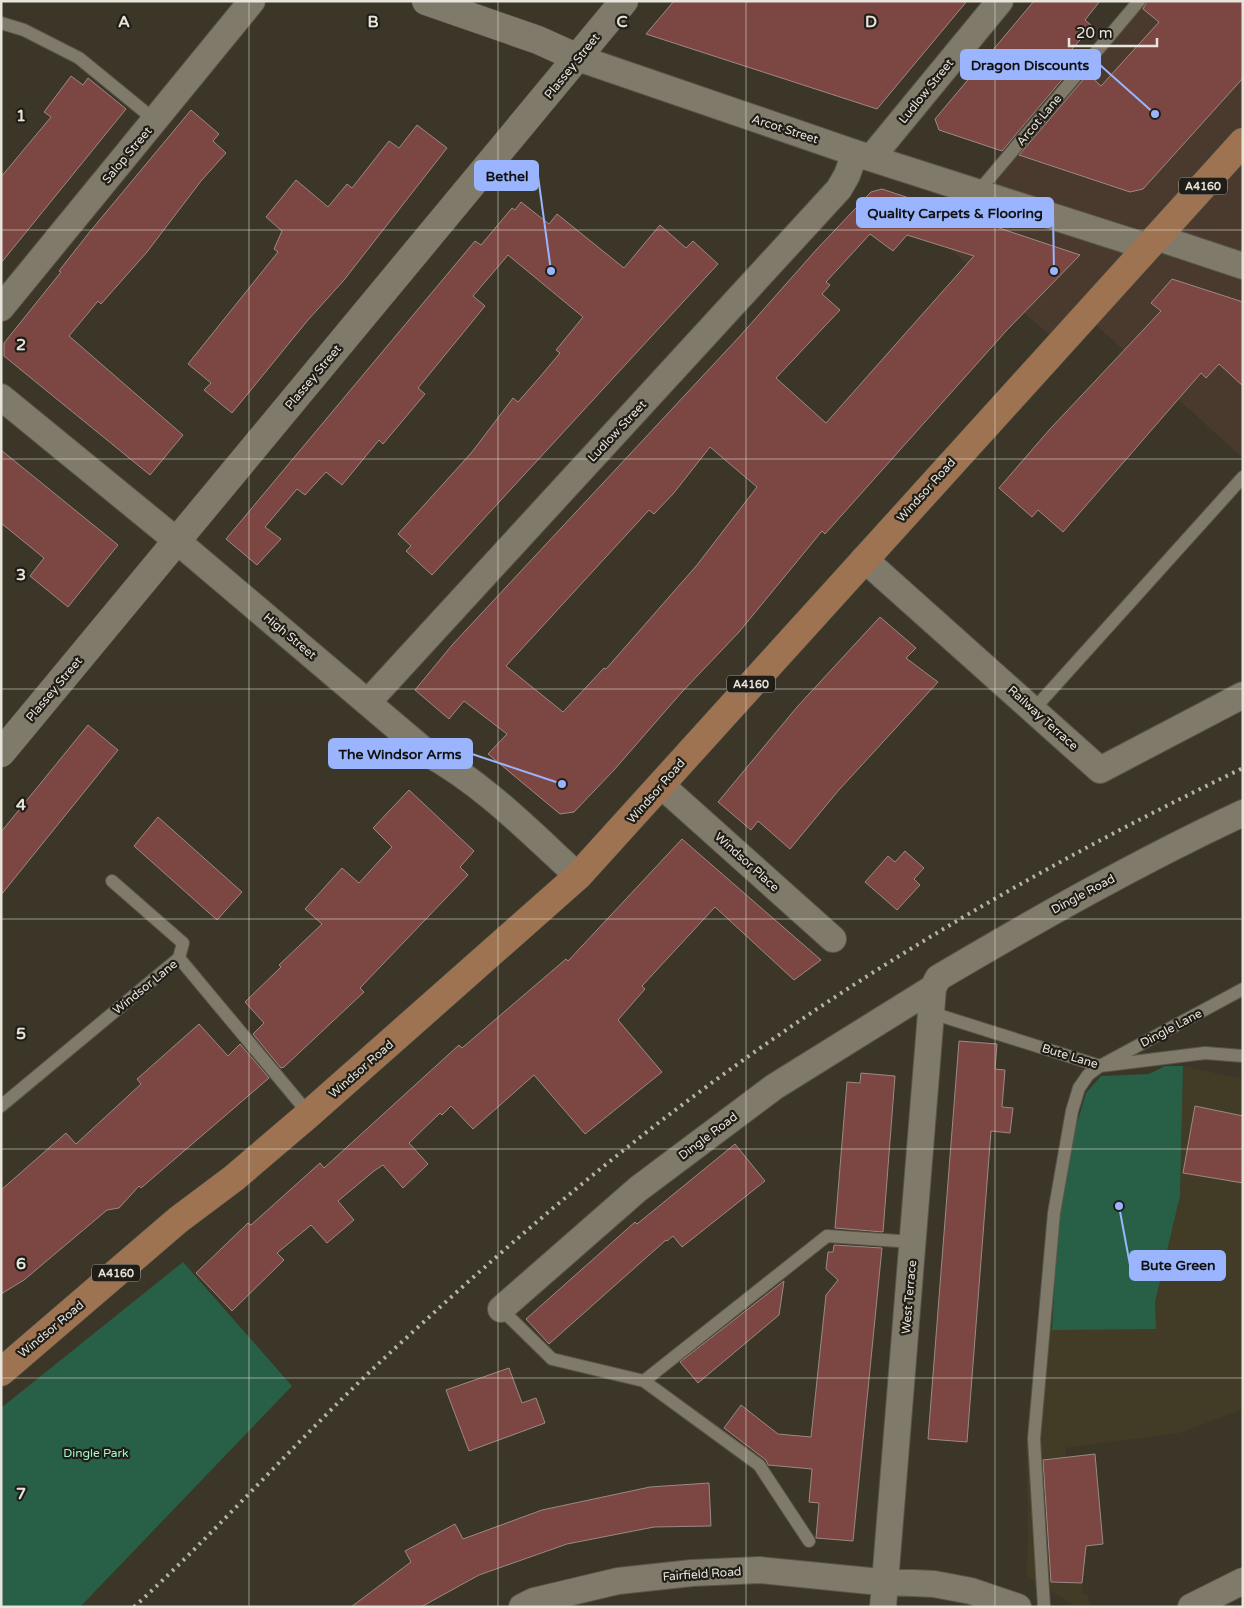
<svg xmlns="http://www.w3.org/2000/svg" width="1244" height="1608" viewBox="0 0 1244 1608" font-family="'Varela Round',sans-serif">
	<rect width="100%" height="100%" fill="#3b3628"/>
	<path fill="#4a3a2e" d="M 1148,1 L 1243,1 L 1243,458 L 1085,315 L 1059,343 L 950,249 L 961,236 L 968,217 L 1015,154 Z"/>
	<path fill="#423b26" d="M 1183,1066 L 1243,1079 L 1243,1409 L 1180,1433 L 1066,1448 L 1066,1457 L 1095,1454 L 1103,1544 L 1086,1546 L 1082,1594 L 1088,1595 L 1091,1607 L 1077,1607 L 1027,1576 L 1028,1534 L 1026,1444 L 1037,1329 L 1156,1329 L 1155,1302 L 1180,1196 Z"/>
	<path fill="#286047" d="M 1165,1066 L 1183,1066 L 1180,1196 L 1155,1302 L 1156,1329 L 1052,1330 L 1058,1216 L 1069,1150 L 1086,1093 L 1101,1076 L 1149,1074 Z
		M 183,1262 L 292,1386 L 80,1607 L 1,1607 L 1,1408 Z"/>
	<path fill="#7c4742" stroke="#9c8885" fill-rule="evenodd" d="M 674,1 L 967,1 L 877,109 L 646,34 Z
		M 1034,1 L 1100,1 L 1085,20 L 1092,26 L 1067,55 L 1076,63 L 1002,151 L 939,130 L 935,119 Z
		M 1147,1 L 1243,1 L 1243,78 L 1143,189 L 1130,192 L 1019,155 L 1088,74 L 1101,86 L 1159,22 L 1143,9 Z
		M 71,76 L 83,85 L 88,78 L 126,109 L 1,263 L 1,177 L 51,117 L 44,112 Z
		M 191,110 L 219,134 L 213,141 L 226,153 L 201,181 L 147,252 L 101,304 L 98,301 L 69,336 L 183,435 L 150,475 L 4,356 L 4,343 L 61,272 L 59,271 L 88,234 Z
		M 417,125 L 447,148 L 344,280 L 308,320 L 232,413 L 204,390 L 211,383 L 188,364 L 278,252 L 274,249 L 282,231 L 266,217 L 296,180 L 328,207 L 347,184 L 352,188 L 389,141 L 399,148 Z
		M 882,189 L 1080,255 L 1007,330 L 825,534 L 822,531 L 739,632 L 681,693 L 614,770 L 574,812 L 560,814 L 488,754 L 507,734 L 464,701 L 449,719 L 415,690 L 453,644 L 740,336 L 817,249 L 871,192 ZM 870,234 L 893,251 L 907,235 L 974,256 L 826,423 L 776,378 L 840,310 L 822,294 L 830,285 L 826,282 ZM 710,447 L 757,487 L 697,565 L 606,669 L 604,668 L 563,712 L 506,666 L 649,510 L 654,514 L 673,494 Z
		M 521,202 L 549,224 L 557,214 L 624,268 L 660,225 L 686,248 L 693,241 L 718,264 L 432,575 L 406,551 L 411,546 L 398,534 L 472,452 L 513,398 L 518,402 L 539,378 L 560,353 L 556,350 L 583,317 L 508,255 L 473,296 L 485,306 L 418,388 L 425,394 L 383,444 L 379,440 L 342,485 L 326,472 L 305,495 L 297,489 L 265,527 L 281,539 L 257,565 L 226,539 L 475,241 L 481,245 L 512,208 L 515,210 Z
		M 1172,279 L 1243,302 L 1243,386 L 1219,364 L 1206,378 L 1201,373 L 1063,532 L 1038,510 L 1032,517 L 999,488 L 1050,429 L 1161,311 L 1151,303 Z
		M 1,450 L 118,545 L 68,607 L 30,576 L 44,558 L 1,523 Z
		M 880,617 L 916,648 L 906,658 L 938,682 L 838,791 L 790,849 L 758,821 L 751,830 L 718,802 L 797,707 Z
		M 88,725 L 118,750 L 1,895 L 1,832 Z
		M 409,790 L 474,851 L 460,867 L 468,875 L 360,988 L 364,992 L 284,1067 L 281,1068 L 253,1034 L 264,1023 L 245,1002 L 281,967 L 279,965 L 322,924 L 305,909 L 342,868 L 359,883 L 392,847 L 373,828 Z
		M 158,817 L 242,892 L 217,920 L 134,846 Z
		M 682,839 L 821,960 L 794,980 L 715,907 L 642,986 L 645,989 L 618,1020 L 662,1072 L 585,1134 L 534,1075 L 473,1129 L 451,1106 L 442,1115 L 440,1113 L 409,1143 L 428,1164 L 403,1188 L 383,1165 L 374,1171 L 338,1201 L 354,1220 L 327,1243 L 311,1225 L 277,1253 L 284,1260 L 232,1311 L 196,1273 L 248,1223 L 251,1225 L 320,1163 L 324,1168 L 459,1045 L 462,1048 L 566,959 L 568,961 Z
		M 905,851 L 924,868 L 914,879 L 920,885 L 897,910 L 865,882 L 888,856 L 895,862 Z
		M 199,1024 L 228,1056 L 240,1044 L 269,1078 L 141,1188 L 139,1186 L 119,1208 L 107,1210 L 24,1280 L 1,1294 L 1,1190 L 66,1133 L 76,1144 L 141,1084 L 137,1079 Z
		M 959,1041 L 997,1044 L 995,1069 L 1005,1070 L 1002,1107 L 1013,1108 L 1010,1133 L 991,1131 L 967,1442 L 928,1439 Z
		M 861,1073 L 895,1076 L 883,1232 L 835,1228 L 847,1082 L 860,1083 Z
		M 1195,1106 L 1243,1116 L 1243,1183 L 1183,1173 Z
		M 735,1144 L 765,1181 L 682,1247 L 673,1236 L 667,1241 L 666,1240 L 549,1344 L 526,1319 L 635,1222 L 637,1224 Z
		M 834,1245 L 882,1248 L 853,1541 L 816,1538 L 819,1503 L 809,1502 L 812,1469 L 768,1465 L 766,1460 L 724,1428 L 741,1405 L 778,1434 L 811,1437 L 826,1295 L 838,1280 L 826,1269 L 828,1252 L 833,1252 Z
		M 784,1281 L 779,1315 L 698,1383 L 680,1362 Z
		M 509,1368 L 522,1403 L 536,1398 L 545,1423 L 469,1451 L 446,1390 Z
		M 1095,1454 L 1103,1544 L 1086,1546 L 1082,1583 L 1051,1582 L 1043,1460 Z
		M 709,1483 L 711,1526 L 654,1527 L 567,1544 L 479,1575 L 421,1607 L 351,1607 L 411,1562 L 405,1551 L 455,1524 L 463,1539 L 542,1510 L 650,1487 Z"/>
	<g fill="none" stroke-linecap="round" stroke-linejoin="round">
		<g stroke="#595549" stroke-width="14">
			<path id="service" d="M 1,23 L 24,30 L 79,58 L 156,121
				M 977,193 L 1139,1
				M 1034,709 L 1243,477
				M 112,881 L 183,943 L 179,958
				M 932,1013 L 1100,1066 L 1205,1053 L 1243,1056
				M 1,1106 L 179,958 L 309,1114
				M 501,1309 L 552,1359 L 644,1381 L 827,1236 L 913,1242
				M 644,1381 L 759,1465 L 809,1541
				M 1044,1607 L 1034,1439 L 1054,1213 L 1072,1111 L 1079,1088 L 1088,1075 L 1100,1066 L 1243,989"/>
		</g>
		<g stroke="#595549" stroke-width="28">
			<path id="minor" d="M 578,58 L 855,153 L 1148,247
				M 871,158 L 1000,1
				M 1156,237 L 1243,266
				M 1,308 L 252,1
				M 1,397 L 177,541 L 427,753 C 484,784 530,832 578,876
				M 864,559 L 1100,770 L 1243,695
				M 368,702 L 839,189 L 847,175 L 855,153
				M 661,785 L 833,939
				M 501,1309 L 638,1189 L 774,1087 L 933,988
				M 522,1607 L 534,1601 L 618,1581 L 692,1573 L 760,1570 L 870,1581 L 934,1584 L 971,1591 L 1018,1607
				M 883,1607 L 933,988 L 938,978 C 1038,919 1138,862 1243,813
				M 1191,1607 L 1243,1581"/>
		</g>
		<g stroke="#595549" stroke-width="29">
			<path id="tertiary" d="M 426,1 L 538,40 L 578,58
				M 1,753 L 624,1"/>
		</g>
		<g stroke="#595549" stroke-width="29">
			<path id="primary" d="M 1,1372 L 178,1220 L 234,1178 L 309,1114 L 578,876 L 1243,142"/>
		</g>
		<use href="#service" stroke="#807a6a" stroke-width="12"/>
		<use href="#minor" stroke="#807a6a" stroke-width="26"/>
		<use href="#tertiary" stroke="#807a6a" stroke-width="28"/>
		<use href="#primary" stroke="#9e7351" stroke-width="28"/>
		<path stroke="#b6b2a8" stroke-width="4" stroke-dasharray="2.5 5" stroke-linecap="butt" d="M 134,1607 C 227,1522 310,1425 404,1340 C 504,1248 607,1159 717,1079 C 882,958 1059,857 1243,768"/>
	</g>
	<path fill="none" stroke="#e8e5dc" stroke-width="1" stroke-opacity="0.55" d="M 249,1 L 249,1607M 498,1 L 498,1607M 746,1 L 746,1607M 995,1 L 995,1607M 1,230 L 1243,230M 1,459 L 1243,459M 1,689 L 1243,689M 1,919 L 1243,919M 1,1149 L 1243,1149M 1,1378 L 1243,1378"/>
	<g text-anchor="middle" stroke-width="4.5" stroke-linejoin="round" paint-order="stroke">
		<g fill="#201d17" stroke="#aca9a1" stroke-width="1">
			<rect x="1179" y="177.5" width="48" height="17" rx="4"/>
			<rect x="727" y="675.5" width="48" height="17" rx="4"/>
			<rect x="92" y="1264.5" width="48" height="17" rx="4"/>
		</g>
		<g font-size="11" font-weight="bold" fill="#e8e5dc">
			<text x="1203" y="190">A4160</text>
			<text x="751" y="688">A4160</text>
			<text x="116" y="1277">A4160</text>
		</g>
		<g font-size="12" fill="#e8e5dc" stroke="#201d17">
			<text transform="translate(572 66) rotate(-51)" y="4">Plassey Street</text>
			<text transform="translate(926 91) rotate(-51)" y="4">Ludlow Street</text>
			<text transform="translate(1039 120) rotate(-50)" y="4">Arcot Lane</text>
			<text transform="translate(785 129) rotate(18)" y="4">Arcot Street</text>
			<text transform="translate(127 155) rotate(-50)" y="4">Salop Street</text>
			<text transform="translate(313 377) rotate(-50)" y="4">Plassey Street</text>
			<text transform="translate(617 431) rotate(-47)" y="4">Ludlow Street</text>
			<text transform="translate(926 490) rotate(-48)" y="4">Windsor Road</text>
			<text transform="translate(290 636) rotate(40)" y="4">High Street</text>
			<text transform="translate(54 689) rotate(-50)" y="4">Plassey Street</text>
			<text transform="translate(1043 718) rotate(42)" y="4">Railway Terrace</text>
			<text transform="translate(656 791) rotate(-49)" y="4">Windsor Road</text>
			<text transform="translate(747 862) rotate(42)" y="4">Windsor Place</text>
			<text transform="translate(1083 894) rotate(-28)" y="4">Dingle Road</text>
			<text transform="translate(145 987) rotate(-39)" y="4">Windsor Lane</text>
			<text transform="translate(1171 1028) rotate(-28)" y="4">Dingle Lane</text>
			<text transform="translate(1070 1056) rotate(17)" y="4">Bute Lane</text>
			<text transform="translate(361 1069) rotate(-41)" y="4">Windsor Road</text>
			<text transform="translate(708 1136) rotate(-37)" y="4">Dingle Road</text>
			<text transform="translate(909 1297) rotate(-85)" y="4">West Terrace</text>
			<text transform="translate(51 1329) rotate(-40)" y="4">Windsor Road</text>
			<text transform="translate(702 1574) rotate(-4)" y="4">Fairfield Road</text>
		</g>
		<g font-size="12" fill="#a0f7cb" stroke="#201d17">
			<text x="96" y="1457">Dingle Park</text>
		</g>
	</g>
	<g font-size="16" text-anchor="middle" font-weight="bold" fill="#e8e5dc" stroke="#201d17" stroke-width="4.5" stroke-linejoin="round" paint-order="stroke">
		<text x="124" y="27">A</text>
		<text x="373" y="27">B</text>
		<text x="622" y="27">C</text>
		<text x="871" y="27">D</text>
		<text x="21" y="121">1</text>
		<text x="21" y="350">2</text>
		<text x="21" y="580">3</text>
		<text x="21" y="810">4</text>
		<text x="21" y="1039">5</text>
		<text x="21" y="1269">6</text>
		<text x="21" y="1499">7</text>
	</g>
	<path fill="none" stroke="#9ab5fd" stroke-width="2" d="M1155 114L1100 65M551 271L538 176M1054 271L1053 213M562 784L472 754M1119 1206L1130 1265"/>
	<g fill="#9ab5fd" stroke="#201d17" stroke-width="2">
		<circle cx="1155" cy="114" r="5"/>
		<circle cx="551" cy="271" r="5"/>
		<circle cx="1054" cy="271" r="5"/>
		<circle cx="562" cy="784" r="5"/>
		<circle cx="1119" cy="1206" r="5"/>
	</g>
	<g fill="#9ab5fd" stroke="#9ab5fd" stroke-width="2">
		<rect x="961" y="50" width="139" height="29" rx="5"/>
		<rect x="475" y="161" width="63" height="29" rx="5"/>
		<rect x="857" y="198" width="196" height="29" rx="5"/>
		<rect x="329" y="739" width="143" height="29" rx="5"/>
		<rect x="1130" y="1251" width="95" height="29" rx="5"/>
	</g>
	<g font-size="14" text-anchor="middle" font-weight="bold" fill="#111">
		<text x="1030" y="70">Dragon Discounts</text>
		<text x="507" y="181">Bethel</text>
		<text x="955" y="218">Quality Carpets &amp; Flooring</text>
		<text x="400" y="759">The Windsor Arms</text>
		<text x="1178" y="1270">Bute Green</text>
	</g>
	<rect width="1244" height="1608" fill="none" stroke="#e8e5dc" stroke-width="5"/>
	<path d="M1069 38v8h88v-8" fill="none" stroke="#e8e5dc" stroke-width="2.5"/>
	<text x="1076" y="38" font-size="15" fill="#e8e5dc" stroke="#201d17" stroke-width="4" paint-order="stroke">20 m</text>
</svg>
